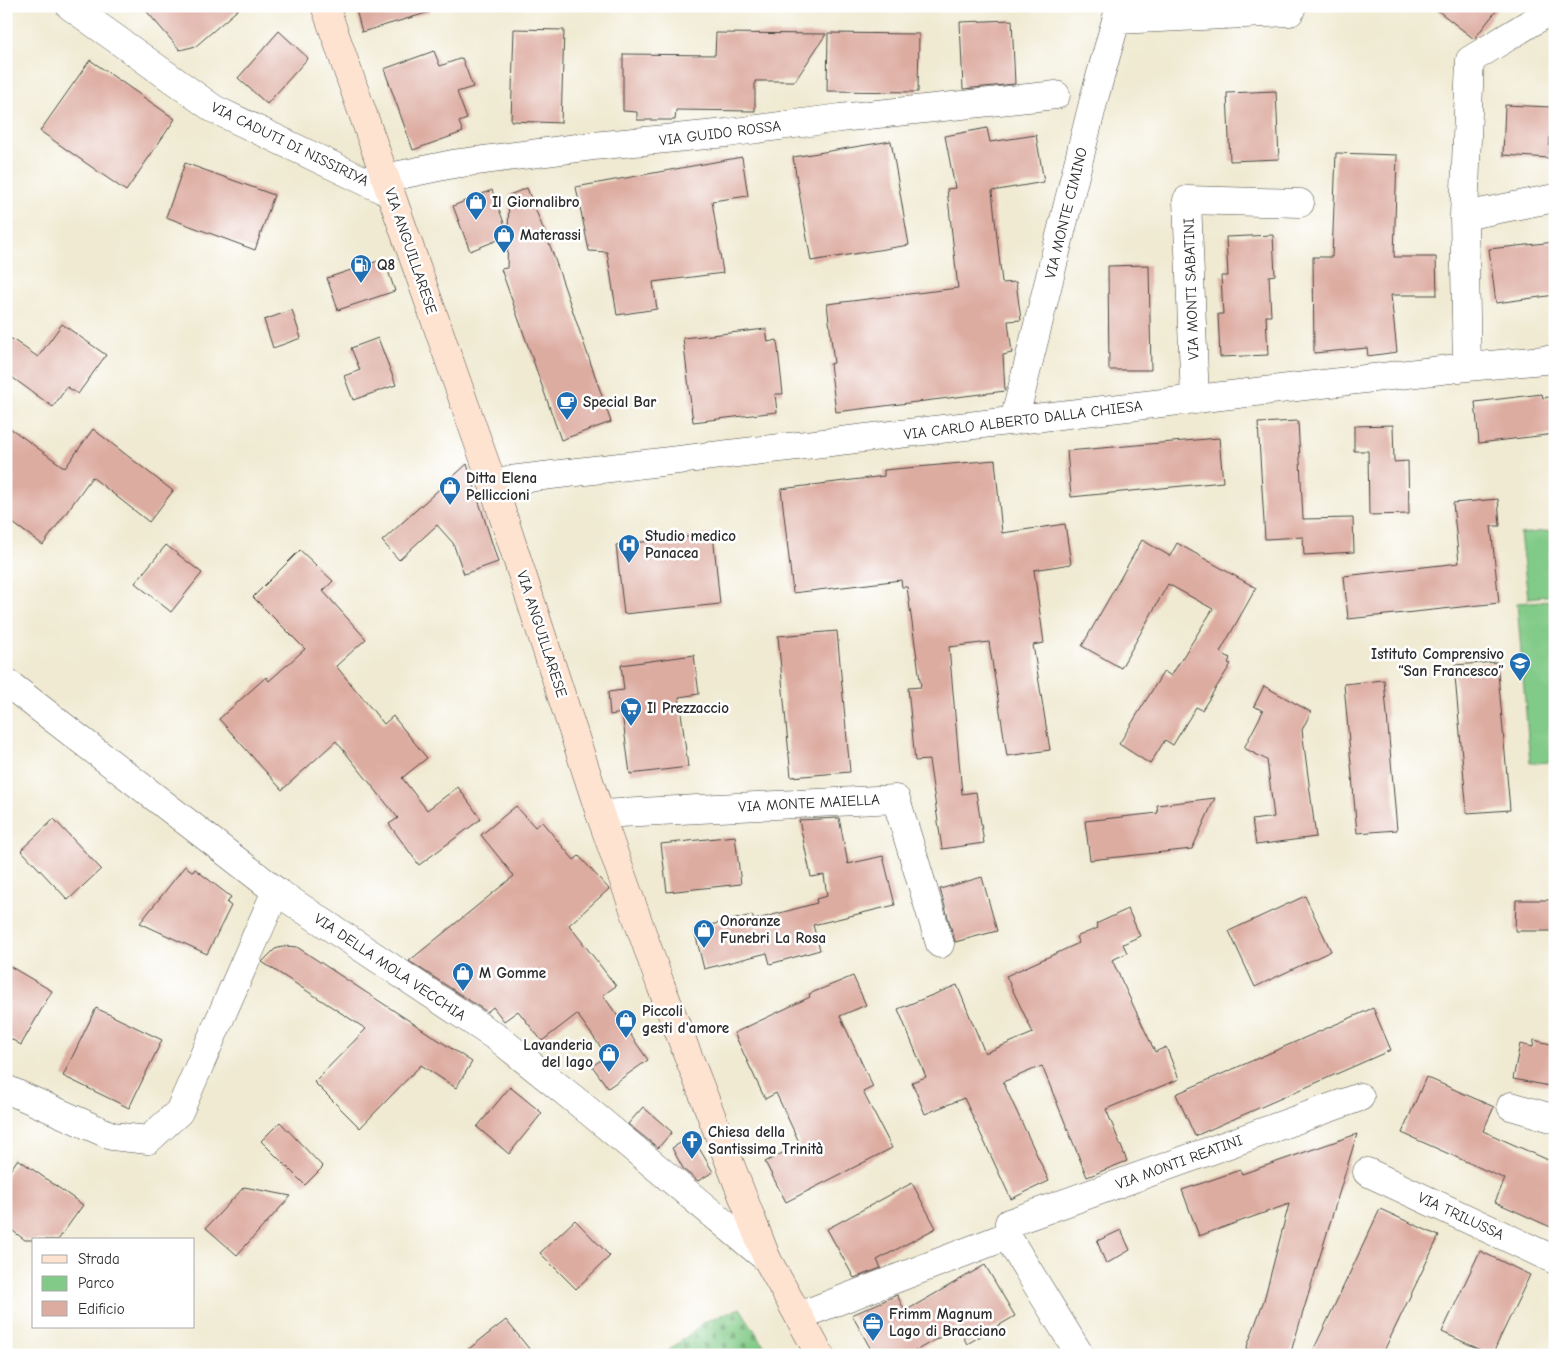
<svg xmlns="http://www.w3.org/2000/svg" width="1561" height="1361" viewBox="0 0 1561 1361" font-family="'Comic Neue',sans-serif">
	<defs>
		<pattern id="cemetery-stones" width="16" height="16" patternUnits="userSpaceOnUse" patternTransform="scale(1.25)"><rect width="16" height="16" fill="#81ca87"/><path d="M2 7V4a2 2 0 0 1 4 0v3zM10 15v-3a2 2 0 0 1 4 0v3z" fill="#6aa46f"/></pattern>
	</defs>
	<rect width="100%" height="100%" fill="#fff"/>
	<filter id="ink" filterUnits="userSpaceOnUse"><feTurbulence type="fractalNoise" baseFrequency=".02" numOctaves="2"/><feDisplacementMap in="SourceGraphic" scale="10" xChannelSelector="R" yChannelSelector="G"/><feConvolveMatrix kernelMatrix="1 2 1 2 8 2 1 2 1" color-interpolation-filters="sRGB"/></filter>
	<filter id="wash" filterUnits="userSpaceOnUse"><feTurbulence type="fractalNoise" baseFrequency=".0096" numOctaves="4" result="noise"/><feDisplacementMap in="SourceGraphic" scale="20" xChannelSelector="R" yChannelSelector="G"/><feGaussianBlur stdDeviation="1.12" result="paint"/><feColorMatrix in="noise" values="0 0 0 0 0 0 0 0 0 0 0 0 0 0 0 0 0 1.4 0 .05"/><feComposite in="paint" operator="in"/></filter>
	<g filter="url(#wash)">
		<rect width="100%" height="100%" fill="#f0ead2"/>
		<path fill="url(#cemetery-stones)" stroke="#567a59" d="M 740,1308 L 765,1347 L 754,1355 L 663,1355 L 706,1321 Z"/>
		<path fill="#81ca87" stroke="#567a59" d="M 1555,530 L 1555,595 L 1528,598 L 1520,534 Z
			M 1555,600 L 1555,762 L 1530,763 L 1517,603 Z"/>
		<g id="blocks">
			<path fill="#ddaca0" d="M 142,6 L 242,6 L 196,46 L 180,50 Z
				M 355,6 L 429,6 L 430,12 L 362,32 Z
				M 1432,6 L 1500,6 L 1474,39 Z
				M 1012,20 L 1015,84 L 963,89 L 960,22 Z
				M 514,29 L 564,30 L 561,123 L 511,121 Z
				M 279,31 L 308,58 L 267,104 L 238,78 Z
				M 716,33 L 826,34 L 795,81 L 755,81 L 755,111 L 676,110 L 675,120 L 637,120 L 637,112 L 623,111 L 623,54 L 715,55 Z
				M 828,33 L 919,34 L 918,92 L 827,91 Z
				M 434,51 L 440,66 L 462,58 L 473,87 L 457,92 L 467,119 L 459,122 L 463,132 L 413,150 L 384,69 Z
				M 90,60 L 175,119 L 126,191 L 40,131 Z
				M 1276,91 L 1279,159 L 1230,161 L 1227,93 Z
				M 1505,105 L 1551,107 L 1549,158 L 1503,155 Z
				M 987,128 L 990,142 L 1036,135 L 1044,182 L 992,191 L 1002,283 L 1016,282 L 1021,320 L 1008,321 L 1012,353 L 1003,355 L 1005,391 L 836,412 L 830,364 L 834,363 L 827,304 L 958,288 L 947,189 L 955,188 L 945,136 Z
				M 891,141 L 909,245 L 811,261 L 793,157 Z
				M 1336,153 L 1397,155 L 1394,257 L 1436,257 L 1437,295 L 1391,295 L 1397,352 L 1368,356 L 1367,348 L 1314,353 L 1313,257 L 1332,257 Z
				M 742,157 L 748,196 L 712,201 L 723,273 L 653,282 L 657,309 L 617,315 L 607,252 L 589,251 L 576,187 Z
				M 185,163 L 274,195 L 255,250 L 166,217 Z
				M 527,188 L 552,251 L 611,422 L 561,440 L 501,269 L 507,268 L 508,236 L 470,251 L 453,206 L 492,190 L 508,234 L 509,195 Z
				M 1273,235 L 1275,275 L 1269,276 L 1271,316 L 1266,316 L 1268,355 L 1220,357 L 1218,314 L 1223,314 L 1221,276 L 1228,276 L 1226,237 Z
				M 1555,242 L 1555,295 L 1496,303 L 1489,249 Z
				M 384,259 L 395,291 L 338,310 L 327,278 Z
				M 1149,265 L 1151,370 L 1109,370 L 1108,266 Z
				M 292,310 L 301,338 L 273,348 L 264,320 Z
				M 62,324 L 106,355 L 78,394 L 67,387 L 53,407 L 6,373 L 6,335 L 38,357 Z
				M 766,329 L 768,342 L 777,340 L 783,394 L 775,394 L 777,412 L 693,422 L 683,338 Z
				M 378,338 L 396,385 L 353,400 L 344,376 L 360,370 L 351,348 Z
				M 1542,394 L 1543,398 L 1555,396 L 1555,434 L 1479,443 L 1475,402 Z
				M 1298,421 L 1303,519 L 1353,518 L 1354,552 L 1304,555 L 1303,537 L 1265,539 L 1258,423 Z
				M 6,425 L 65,468 L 93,429 L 173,491 L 149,522 L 92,477 L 43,545 L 6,518 Z
				M 1393,425 L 1394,462 L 1408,461 L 1409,514 L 1369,515 L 1368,451 L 1354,451 L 1354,426 Z
				M 1219,438 L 1223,482 L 1071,497 L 1067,451 Z
				M 995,460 L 1002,533 L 1065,524 L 1071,564 L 1034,570 L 1044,643 L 1033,645 L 1050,750 L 1007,756 L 989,642 L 949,647 L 962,794 L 976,792 L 984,843 L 942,849 L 929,760 L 915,761 L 908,688 L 921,687 L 907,587 L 902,587 L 901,580 L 793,593 L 781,489 L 884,476 L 884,470 Z
				M 467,464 L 498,562 L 464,574 L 453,543 L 437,525 L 399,560 L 382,541 Z
				M 1498,499 L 1500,526 L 1491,526 L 1499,603 L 1348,619 L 1344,576 L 1459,563 L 1453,503 Z
				M 713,534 L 720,604 L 624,614 L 616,545 Z
				M 1142,540 L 1170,556 L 1177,543 L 1256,588 L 1220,652 L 1230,658 L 1228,663 L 1231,664 L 1202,710 L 1196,707 L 1173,745 L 1165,740 L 1150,764 L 1119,744 L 1164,671 L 1171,676 L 1213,609 L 1168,584 L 1121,668 L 1082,646 Z
				M 166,545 L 202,573 L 171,612 L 135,583 Z
				M 300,550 L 333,581 L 323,591 L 366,639 L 336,666 L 384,724 L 393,716 L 427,758 L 402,778 L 427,810 L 458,787 L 481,819 L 419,865 L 389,824 L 398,818 L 336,741 L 282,790 L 219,719 L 266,677 L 269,681 L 305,649 L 253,597 Z
				M 837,631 L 850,772 L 791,777 L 778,636 Z
				M 694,655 L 699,694 L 679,697 L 688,767 L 630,774 L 622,713 L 610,715 L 608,692 L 624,690 L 621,665 Z
				M 1497,662 L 1510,810 L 1467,813 L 1454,665 Z
				M 1384,680 L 1397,830 L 1357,833 L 1344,684 Z
				M 1264,686 L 1311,712 L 1302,730 L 1316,837 L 1256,845 L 1252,820 L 1274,817 L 1267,760 L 1244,748 L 1263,711 L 1254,706 Z
				M 1215,798 L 1192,849 L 1090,860 L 1085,821 L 1158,813 L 1157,805 Z
				M 516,806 L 535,827 L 542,822 L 574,860 L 579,856 L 609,889 L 569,925 L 616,986 L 603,995 L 648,1060 L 608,1088 L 592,1066 L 607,1056 L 577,1014 L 542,1041 L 518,1011 L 504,1021 L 493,1007 L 487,1012 L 409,961 L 514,876 L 481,835 Z
				M 839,818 L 848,864 L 883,856 L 895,905 L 813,925 L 820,950 L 770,964 L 767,953 L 704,969 L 694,929 L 752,915 L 754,920 L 817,903 L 816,899 L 827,896 L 824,875 L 811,877 L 799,820 Z
				M 54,819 L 101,869 L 68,900 L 21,850 Z
				M 735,836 L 741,884 L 667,892 L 661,844 Z
				M 185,866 L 193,872 L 195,869 L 231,897 L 227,903 L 231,906 L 207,954 L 140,923 Z
				M 982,877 L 997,931 L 955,942 L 940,889 Z
				M 1305,896 L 1331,951 L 1255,987 L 1229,931 Z
				M 1516,900 L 1555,900 L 1555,931 L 1515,931 Z
				M 1128,909 L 1140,936 L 1123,944 L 1127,953 L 1112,960 L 1155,1052 L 1166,1047 L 1179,1079 L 1106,1109 L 1127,1161 L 1087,1177 L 1042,1066 L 1003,1082 L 1049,1181 L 1011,1199 L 964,1098 L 925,1114 L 912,1082 L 926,1077 L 898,1009 L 957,985 L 985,1053 L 1033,1033 L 1006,976 L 1079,943 L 1076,937 L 1098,928 L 1096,924 Z
				M 286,946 L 297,947 L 472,1062 L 456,1088 L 421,1065 L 360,1128 L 314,1082 L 366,1029 L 262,962 L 275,949 Z
				M 6,964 L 52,991 L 21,1045 L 6,1036 Z
				M 853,976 L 866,1005 L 840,1016 L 873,1087 L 863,1092 L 892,1148 L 786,1202 L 765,1162 L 800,1144 L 776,1093 L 765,1099 L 734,1033 L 810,997 L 809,994 Z
				M 96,1008 L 162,1040 L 129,1108 L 63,1076 Z
				M 1373,1008 L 1391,1050 L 1195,1136 L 1176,1094 Z
				M 1534,1040 L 1555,1045 L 1555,1087 L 1513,1079 L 1520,1044 L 1533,1047 Z
				M 1426,1077 L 1494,1107 L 1483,1131 L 1555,1163 L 1555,1229 L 1495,1202 L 1505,1179 L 1402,1133 Z
				M 510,1087 L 542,1113 L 509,1154 L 477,1127 Z
				M 643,1107 L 672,1132 L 658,1148 L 628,1124 Z
				M 280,1122 L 323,1167 L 305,1185 L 261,1141 Z
				M 1357,1134 L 1290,1355 L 1244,1355 L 1264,1300 L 1289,1204 L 1199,1236 L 1182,1190 L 1240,1170 L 1242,1174 Z
				M 692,1136 L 713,1172 L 698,1181 L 684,1170 L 672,1148 Z
				M 18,1159 L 83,1205 L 58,1240 L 25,1240 L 6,1226 L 6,1176 Z
				M 912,1183 L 936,1228 L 877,1260 L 881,1268 L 854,1278 L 827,1229 Z
				M 244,1187 L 291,1196 L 237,1255 L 206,1228 Z
				M 1380,1209 L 1439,1236 L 1382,1355 L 1311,1355 Z
				M 575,1220 L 610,1256 L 576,1289 L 540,1253 Z
				M 1121,1230 L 1130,1250 L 1106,1264 L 1097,1241 Z
				M 1480,1251 L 1530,1275 L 1492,1355 L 1442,1332 Z
				M 985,1265 L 1015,1316 L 967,1344 L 958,1327 L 908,1355 L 874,1355 L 852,1315 L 897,1295 L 905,1311 Z
				M 506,1320 L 534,1355 L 461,1355 Z"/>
		</g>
	</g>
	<g filter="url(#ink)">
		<use href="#blocks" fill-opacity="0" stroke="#494844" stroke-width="1"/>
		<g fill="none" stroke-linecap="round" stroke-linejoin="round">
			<g stroke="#494844" stroke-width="29">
				<path id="minor" d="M 70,6 L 214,109 L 390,193
					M 1555,8 L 1470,60 L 1464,216 L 1555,198
					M 1116,20 L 1290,12 L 1292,6
					M 385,178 L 453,164 L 593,146 L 727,133 L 840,118 L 1056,95
					M 1464,216 L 1467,367
					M 1195,400 L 1187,200 L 1300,203
					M 1014,421 L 1095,95 L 1120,6
					M 492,482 L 1467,367 L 1555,359
					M 600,814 L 896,799 L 940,944
					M 6,1089 L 112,1136 L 148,1140 L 179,1112 L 276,891
					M 1511,1106 L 1555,1119
					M 1367,1172 L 1555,1260
					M 799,1316 L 1007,1236
					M 1080,1355 L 1007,1236 L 1009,1223 L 1360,1097"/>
			</g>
			<g stroke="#494844" stroke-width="29">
				<path id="tertiary" d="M 6,682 L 276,891 L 499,1039 L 585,1108 L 767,1259"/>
			</g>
			<g stroke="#494844" stroke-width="29">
				<path id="secondary" d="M 325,6 L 492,482 L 600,814 L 661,986 L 767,1259 L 820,1355"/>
			</g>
			<use href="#minor" stroke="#fff" stroke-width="28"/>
			<use href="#tertiary" stroke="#fff" stroke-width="28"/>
			<use href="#secondary" stroke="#fee3d1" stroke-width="28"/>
		</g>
	</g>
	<defs>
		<g id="shop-pin" transform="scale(1.125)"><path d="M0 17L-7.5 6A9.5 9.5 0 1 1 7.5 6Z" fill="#1f6fb2" stroke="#fff"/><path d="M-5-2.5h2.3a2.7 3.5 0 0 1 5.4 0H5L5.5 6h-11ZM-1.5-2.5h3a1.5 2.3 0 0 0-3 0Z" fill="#fff"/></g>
		<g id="fuel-pin" transform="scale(1.125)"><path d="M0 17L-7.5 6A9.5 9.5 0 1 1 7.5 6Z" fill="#1f6fb2" stroke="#fff"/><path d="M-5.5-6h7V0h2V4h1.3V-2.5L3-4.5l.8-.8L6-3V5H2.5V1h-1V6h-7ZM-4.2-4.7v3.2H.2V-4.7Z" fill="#fff"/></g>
		<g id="cafe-pin" transform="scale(1.125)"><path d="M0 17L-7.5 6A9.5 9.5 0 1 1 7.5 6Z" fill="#1f6fb2" stroke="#fff"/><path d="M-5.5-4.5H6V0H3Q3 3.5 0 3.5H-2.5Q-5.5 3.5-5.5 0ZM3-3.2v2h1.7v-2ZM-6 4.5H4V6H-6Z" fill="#fff"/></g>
		<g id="hospital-pin" transform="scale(1.125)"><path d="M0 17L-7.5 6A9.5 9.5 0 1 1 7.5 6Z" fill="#1f6fb2" stroke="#fff"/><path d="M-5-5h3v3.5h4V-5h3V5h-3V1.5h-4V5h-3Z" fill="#fff"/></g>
		<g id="school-pin" transform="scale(1.125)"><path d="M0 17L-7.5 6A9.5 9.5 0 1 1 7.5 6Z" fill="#1f6fb2" stroke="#fff"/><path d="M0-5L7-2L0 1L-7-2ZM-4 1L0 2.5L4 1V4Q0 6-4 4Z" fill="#fff"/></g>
		<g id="supermarket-pin" transform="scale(1.125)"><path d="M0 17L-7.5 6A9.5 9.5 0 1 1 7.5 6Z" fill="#1f6fb2" stroke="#fff"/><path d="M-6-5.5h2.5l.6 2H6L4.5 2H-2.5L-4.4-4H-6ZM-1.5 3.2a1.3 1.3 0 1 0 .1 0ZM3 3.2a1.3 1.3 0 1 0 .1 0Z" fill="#fff"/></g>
		<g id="church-pin" transform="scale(1.125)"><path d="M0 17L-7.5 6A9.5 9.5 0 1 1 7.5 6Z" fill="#1f6fb2" stroke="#fff"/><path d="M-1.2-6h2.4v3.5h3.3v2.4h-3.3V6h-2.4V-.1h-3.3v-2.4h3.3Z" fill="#fff"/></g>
		<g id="office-pin" transform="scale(1.125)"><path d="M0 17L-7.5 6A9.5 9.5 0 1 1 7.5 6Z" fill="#1f6fb2" stroke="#fff"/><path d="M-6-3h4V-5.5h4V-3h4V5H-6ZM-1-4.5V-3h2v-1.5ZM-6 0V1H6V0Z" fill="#fff"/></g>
	</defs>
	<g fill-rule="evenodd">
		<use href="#shop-pin" x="476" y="202"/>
		<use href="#shop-pin" x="504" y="235"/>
		<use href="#fuel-pin" x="361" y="265"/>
		<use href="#cafe-pin" x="567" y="402"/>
		<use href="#shop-pin" x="450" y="487"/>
		<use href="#hospital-pin" x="629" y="545"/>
		<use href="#school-pin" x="1520" y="663"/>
		<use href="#supermarket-pin" x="631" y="708"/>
		<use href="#shop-pin" x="704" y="930"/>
		<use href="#shop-pin" x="463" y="973"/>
		<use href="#shop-pin" x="626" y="1020"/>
		<use href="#shop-pin" x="609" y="1054"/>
		<use href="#church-pin" x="692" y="1141"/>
		<use href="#office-pin" x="873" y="1323"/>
	</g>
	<g text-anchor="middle" stroke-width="5" stroke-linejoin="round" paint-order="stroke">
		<g font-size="15" fill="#2b2b2b" stroke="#fff">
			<text transform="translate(720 133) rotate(-7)" y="5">VIA GUIDO ROSSA</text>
			<text transform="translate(290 144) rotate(26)" y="5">VIA CADUTI DI NISSIRIYA</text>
			<text transform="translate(1066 213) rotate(-76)" y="5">VIA MONTE CIMINO</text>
			<text transform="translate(411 251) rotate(71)" y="5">VIA ANGUILLARESE</text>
			<text transform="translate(1191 289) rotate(-92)" y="5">VIA MONTI SABATINI</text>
			<text transform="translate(1023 420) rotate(-7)" y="5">VIA CARLO ALBERTO DALLA CHIESA</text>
			<text transform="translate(542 634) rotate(72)" y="5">VIA ANGUILLARESE</text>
			<text transform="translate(809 803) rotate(-3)" y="5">VIA MONTE MAIELLA</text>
			<text transform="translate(390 967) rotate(34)" y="5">VIA DELLA MOLA VECCHIA</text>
			<text transform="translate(1179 1162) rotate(-20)" y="5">VIA MONTI REATINI</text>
			<text transform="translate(1461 1216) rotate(25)" y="5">VIA TRILUSSA</text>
		</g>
		<g font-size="15" font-weight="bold" fill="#2b2b2b" stroke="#fff" text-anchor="start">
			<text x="492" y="207">Il Giornalibro</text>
			<text x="520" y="240">Materassi</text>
			<text x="377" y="270">Q8</text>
			<text x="583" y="407">Special Bar</text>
			<text x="466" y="483">Ditta Elena<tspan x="466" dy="17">Pelliccioni</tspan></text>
			<text x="645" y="541">Studio medico<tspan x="645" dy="17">Panacea</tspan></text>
			<text x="1504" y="659" text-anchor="end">Istituto Comprensivo<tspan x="1504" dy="17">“San Francesco”</tspan></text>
			<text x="647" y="713">Il Prezzaccio</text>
			<text x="720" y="926">Onoranze<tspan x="720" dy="17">Funebri La Rosa</tspan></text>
			<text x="479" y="978">M Gomme</text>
			<text x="642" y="1016">Piccoli<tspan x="642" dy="17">gesti d'amore</tspan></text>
			<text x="593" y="1050" text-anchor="end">Lavanderia<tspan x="593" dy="17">del lago</tspan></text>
			<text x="708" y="1137">Chiesa della<tspan x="708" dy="17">Santissima Trinità</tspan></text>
			<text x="889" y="1319">Frimm Magnum<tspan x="889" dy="17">Lago di Bracciano</tspan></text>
		</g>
	</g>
	<rect width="1561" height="1361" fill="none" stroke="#fff" stroke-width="25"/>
	<rect x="32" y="1238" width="162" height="90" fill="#ffffff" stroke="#aaaaaa"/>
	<rect x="42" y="1255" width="25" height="8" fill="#fee3d1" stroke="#aaaaaa"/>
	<text x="78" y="1264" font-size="15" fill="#2b2b2b">Strada</text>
	<rect x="42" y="1276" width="25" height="15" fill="#81ca87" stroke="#aaaaaa"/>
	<text x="78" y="1288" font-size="15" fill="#2b2b2b">Parco</text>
	<rect x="42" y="1301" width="25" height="15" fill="#ddaca0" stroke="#aaaaaa"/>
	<text x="78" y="1314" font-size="15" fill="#2b2b2b">Edificio</text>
</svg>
